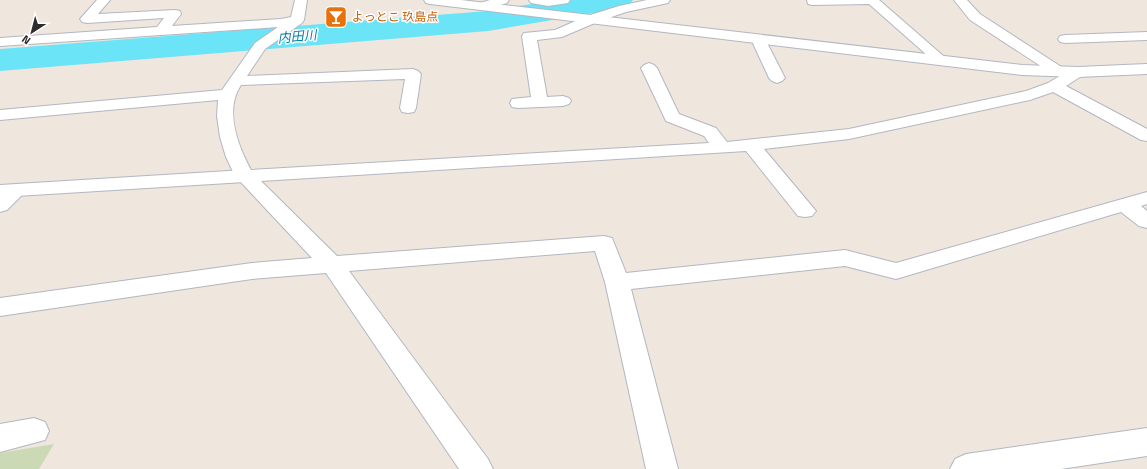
<svg xmlns="http://www.w3.org/2000/svg" width="1147" height="469" viewBox="0 0 1147 469" font-family="'Titillium Web','Noto Sans JP',sans-serif">
	<rect width="100%" height="100%" fill="#efe6de"/>
	<path fill="#cbdab4" d="M 54,444 L 39,469 L 0,469 L 0,453 Z"/>
	<g fill="none" stroke-linecap="round" stroke-linejoin="round">
		<path fill="#6be4f7" fill-rule="evenodd" d="M 557,0 L 633,0 L 628,7 L 617,9 L 488,31 L 0,71 L 0,49 L 488,11 Z"/>
		<g stroke="#b2b7c1" stroke-width="2">
			<path id="street" d="M 97,0 L 110,0 L 98,14 L 175,10 L 180,11 L 181,14 L 172,26 L 281,19 L 291,17 L 295,0 L 307,0 L 304,20 L 302,23 L 265,49 L 247,76 L 413,69 L 418,71 L 421,74 L 416,108 L 414,112 L 408,113 L 402,112 L 400,108 L 405,79 L 241,85 C 224,110 238,146 251,170 L 709,143 L 704,136 L 666,121 L 641,68 L 644,65 L 649,63 L 654,65 L 657,68 L 679,114 L 716,128 L 727,142 L 849,129 L 1026,91 L 1048,83 L 1063,74 L 1058,76 L 1053,74 L 970,20 L 954,0 L 967,0 L 980,14 L 1063,68 L 1066,71 L 1064,74 C 1071,70 1075,67 1083,69 L 1086,72 L 1083,75 L 1066,86 L 1147,129 L 1147,141 L 1141,140 L 1053,92 L 1030,100 L 849,139 L 764,149 L 816,211 L 812,216 L 805,217 L 798,216 L 746,151 L 261,181 L 337,256 L 604,236 L 612,238 L 626,273 L 845,250 L 896,263 L 1147,192 L 1147,204 L 1141,206 L 1147,211 L 1147,228 L 1139,226 L 1121,212 L 896,279 L 845,266 L 631,289 L 678,469 L 646,469 L 605,282 L 595,251 L 349,271 L 488,459 L 493,469 L 459,469 L 326,273 L 252,279 L 0,316 L 0,298 L 252,263 L 312,258 L 235,176 L 226,157 L 220,137 L 217,116 L 218,100 L 0,120 L 0,110 L 222,90 L 255,43 L 278,27 L 0,46 L 0,38 L 157,27 L 164,18 L 87,23 L 82,22 L 80,19 Z
				M 490,0 L 509,0 L 507,3 L 484,10 L 480,9 L 478,6 L 480,3 Z
				M 529,0 L 570,0 L 568,3 L 548,6 L 531,3 Z
				M 647,0 L 670,0 L 668,3 L 626,12 L 597,22 L 562,37 L 537,40 L 547,97 L 563,96 L 569,98 L 571,101 L 569,104 L 563,106 L 518,108 L 512,107 L 510,103 L 512,99 L 531,97 L 522,36 L 524,33 L 555,30 L 587,16 L 619,6 Z
				M 807,0 L 879,0 L 948,60 L 946,63 L 941,64 L 936,63 L 869,4 L 812,5 L 808,4 Z
				M 1147,32 L 1147,40 L 1065,43 L 1060,42 L 1058,39 L 1060,36 L 1065,35 Z
				M 758,35 L 763,36 L 765,39 L 785,78 L 782,81 L 777,83 L 772,81 L 769,78 L 751,39 L 753,36 Z
				M 17,184 L 24,186 L 27,190 L 7,210 L 0,212 L 0,195 L 10,186 Z
				M 34,418 L 45,422 L 49,431 L 45,440 L 0,452 L 0,424 Z
				M 1147,428 L 1147,456 L 1061,469 L 950,469 L 955,459 L 966,454 Z"/>
		</g>
		<g stroke="#b2b7c1" stroke-width="2">
			<path id="secondary" d="M 424,0 L 461,0 L 1022,65 L 1078,67 L 1147,64 L 1147,74 L 1078,77 L 1022,75 L 430,4 L 426,3 Z
				M 245,170 L 252,172 L 255,176 L 252,180 L 245,182 L 0,197 L 0,185 Z"/>
		</g>
		<use href="#street" fill="#fff" fill-rule="evenodd"/>
		<use href="#secondary" fill="#fff" fill-rule="evenodd"/>
	</g>
	<defs>
		<g id="bar-square" transform="scale(1.15)"><rect x="-9" y="-9" width="18" height="18" rx="4" fill="#e8710a" stroke="#fff"/><path d="M-6-5H6L.8 .8V4.5H3.5V6h-7V4.5H-.8V.8Z" fill="#fff"/></g>
	</defs>
	<g fill-rule="evenodd">
		<use href="#bar-square" x="336" y="17"/>
	</g>
	<g text-anchor="middle" stroke-width="3" stroke-linejoin="round" paint-order="stroke">
		<g font-size="12" fill="#c56008" stroke="#fff" text-anchor="start">
			<text x="352" y="21">よっとこ 玖島点</text>
		</g>
		<g font-size="13" font-style="italic" fill="#057fa1" stroke="#fff">
			<text transform="translate(297 36) rotate(-5)" y="5">内田川</text>
		</g>
	</g>
	<g transform="translate(32 32) rotate(216)" stroke="#ffffff" stroke-width="3" paint-order="stroke">
	<path d="M0-3L7 15L0 10L-7 15Z" fill="#2d2d2d"/>
	<text y="-6" font-size="11" font-weight="bold" text-anchor="middle" fill="#2d2d2d">N</text>
	</g>
</svg>
